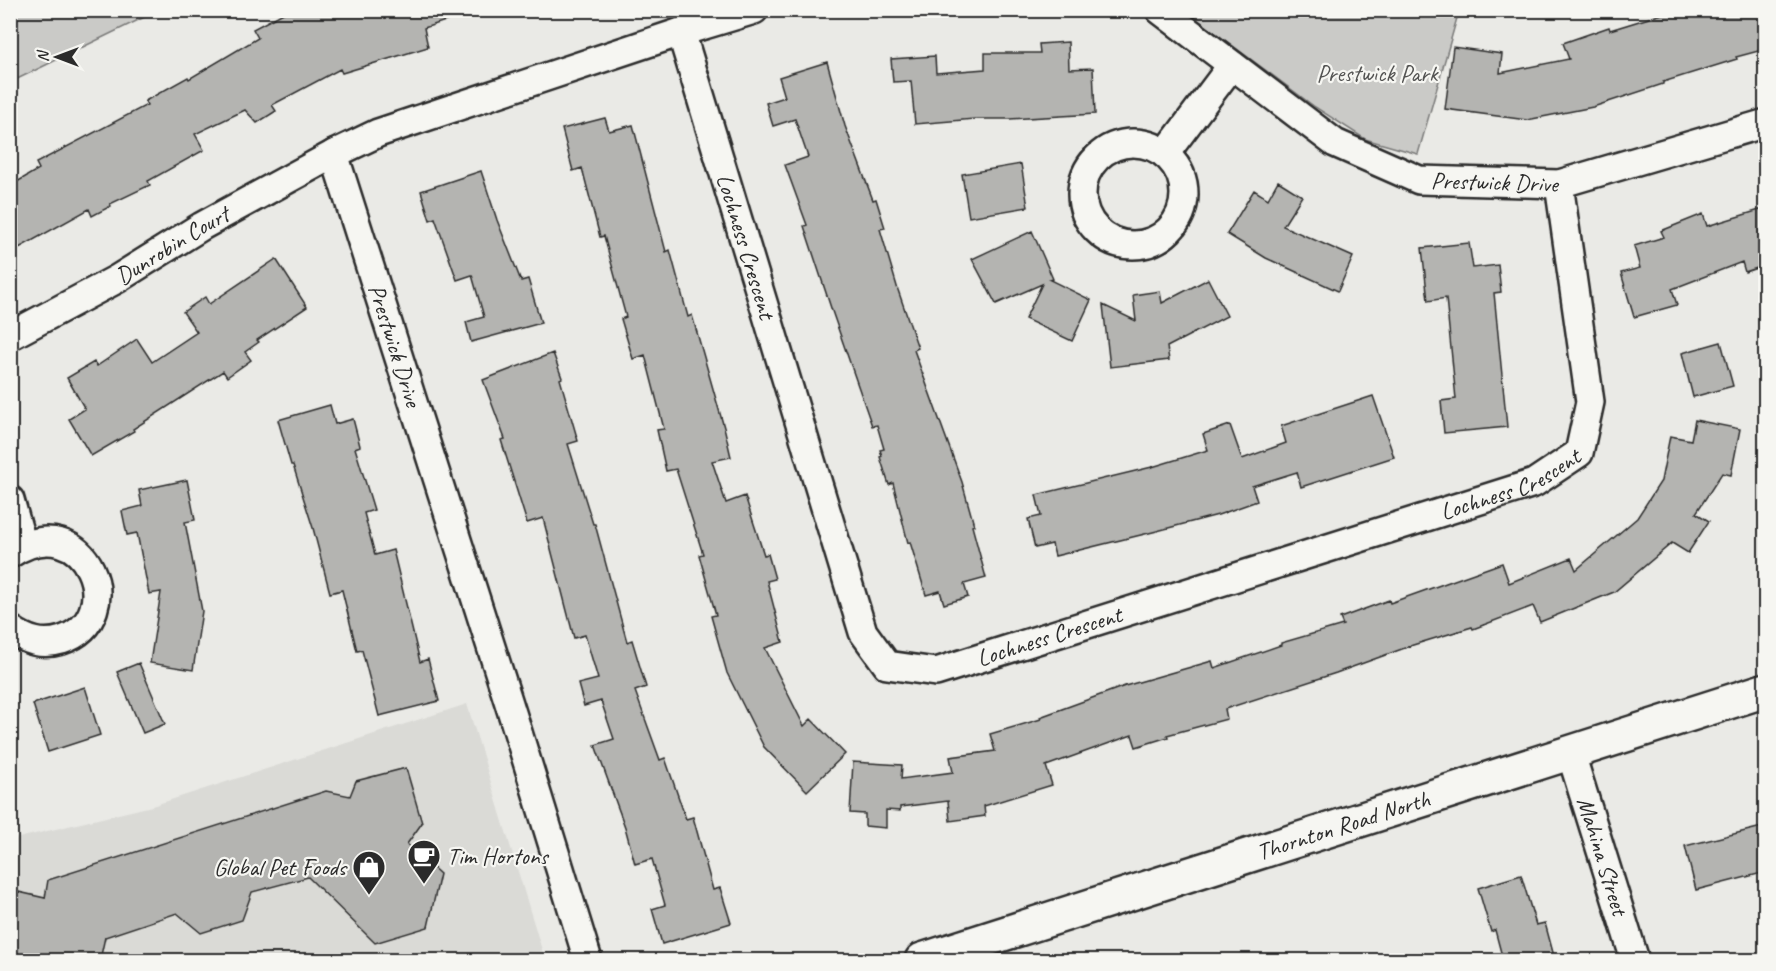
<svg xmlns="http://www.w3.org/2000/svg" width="1776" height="971" viewBox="0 0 1776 971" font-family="Caveat,sans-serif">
	<rect width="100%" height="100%" fill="#eaeae6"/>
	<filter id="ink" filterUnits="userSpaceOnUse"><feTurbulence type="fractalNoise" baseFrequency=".0167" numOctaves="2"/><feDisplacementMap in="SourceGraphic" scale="12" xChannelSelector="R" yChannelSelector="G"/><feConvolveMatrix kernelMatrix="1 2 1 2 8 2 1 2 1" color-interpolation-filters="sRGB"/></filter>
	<g filter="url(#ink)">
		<path fill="#dadad6" d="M 467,704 L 545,960 L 11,960 L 10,840 L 152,806 Z"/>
		<path fill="#cacac7" stroke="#7a7a79" stroke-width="1.5" d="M 11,10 L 157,10 L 157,11 L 11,82 Z
			M 1186,11 L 1459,11 L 1418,154 L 1365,139 L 1315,107 Z"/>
		<path fill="#b4b4b1" stroke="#2b2b2b" stroke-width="1.5" d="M 289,10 L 463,10 L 464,15 L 424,28 L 428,47 L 342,73 L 340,69 L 272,105 L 276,111 L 257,123 L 245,110 L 195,134 L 204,150 L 148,181 L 150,185 L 110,204 L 111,206 L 92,216 L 89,209 L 10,253 L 10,186 L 39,169 L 36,163 L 147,105 L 145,101 L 188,77 L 189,79 L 258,38 L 253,29 Z
			M 1675,10 L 1766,10 L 1766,49 L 1736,57 L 1737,59 L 1663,82 L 1663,84 L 1593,107 L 1527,120 L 1445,109 L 1453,47 L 1502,54 L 1500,73 L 1569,59 L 1563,43 L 1609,27 L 1610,30 Z
			M 1068,42 L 1069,69 L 1093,68 L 1095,114 L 1010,119 L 975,119 L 915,124 L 911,81 L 893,82 L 891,59 L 935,56 L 936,73 L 985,69 L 985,53 L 1040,53 L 1039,44 Z
			M 827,62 L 845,126 L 873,200 L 876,199 L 885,228 L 880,229 L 898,290 L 918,348 L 914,350 L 962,482 L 974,525 L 972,526 L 986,578 L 964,584 L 968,597 L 944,604 L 940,591 L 926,595 L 910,542 L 908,543 L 893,483 L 889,485 L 880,457 L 882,456 L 880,450 L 884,449 L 877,425 L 872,426 L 832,311 L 804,226 L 807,225 L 785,165 L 808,157 L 795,119 L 773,126 L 766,103 L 785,97 L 779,77 Z
			M 605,118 L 609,131 L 633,125 L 666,252 L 670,250 L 688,317 L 692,315 L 725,431 L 731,457 L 712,461 L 726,503 L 745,496 L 764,555 L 768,554 L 775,579 L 767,581 L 783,642 L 765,648 L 804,726 L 811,719 L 845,754 L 807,791 L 764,747 L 727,673 L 711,616 L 716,615 L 699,555 L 703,554 L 676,469 L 666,471 L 657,430 L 664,429 L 645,355 L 633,359 L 621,319 L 626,317 L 604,236 L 600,237 L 582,168 L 573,171 L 562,129 Z
			M 1021,164 L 1028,207 L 969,217 L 962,174 Z
			M 481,171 L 497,220 L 521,281 L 528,279 L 541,323 L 471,342 L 466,322 L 484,317 L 472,275 L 457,280 L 435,218 L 430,220 L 421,191 Z
			M 1278,181 L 1302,196 L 1283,226 L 1353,257 L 1338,291 L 1266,258 L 1227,234 L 1254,190 L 1268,199 Z
			M 1766,208 L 1766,265 L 1745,272 L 1742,262 L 1672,289 L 1677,305 L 1634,317 L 1621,273 L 1640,268 L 1634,246 L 1664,237 L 1661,231 L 1703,214 L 1707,226 Z
			M 1032,231 L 1053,279 L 1050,280 L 1091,300 L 1072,341 L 1025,319 L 1042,284 L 996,304 L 972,259 Z
			M 1469,243 L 1473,268 L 1498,265 L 1501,292 L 1494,293 L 1507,427 L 1444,433 L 1441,401 L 1456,399 L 1446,298 L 1428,301 L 1422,248 Z
			M 276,259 L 307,307 L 257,340 L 259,342 L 245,352 L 251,360 L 227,377 L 223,371 L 133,429 L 134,431 L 91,456 L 69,419 L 85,409 L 67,378 L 94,362 L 97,366 L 137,339 L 152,362 L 197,332 L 183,312 L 205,297 L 209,304 Z
			M 1208,279 L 1227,316 L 1167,347 L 1169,360 L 1110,367 L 1103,305 L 1136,321 L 1133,295 L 1160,291 L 1162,303 Z
			M 1721,342 L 1733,386 L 1693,397 L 1682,353 Z
			M 553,353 L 562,378 L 560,379 L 578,441 L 568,444 L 593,524 L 595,524 L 627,642 L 632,640 L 646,687 L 635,691 L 660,760 L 665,758 L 686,819 L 693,817 L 713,890 L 720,888 L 731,923 L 662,944 L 652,909 L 665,905 L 652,859 L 635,864 L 625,827 L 595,745 L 614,739 L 601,701 L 584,706 L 578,684 L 598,679 L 585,635 L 574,638 L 543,518 L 527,523 L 501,440 L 505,439 L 483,380 Z
			M 1373,396 L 1394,457 L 1301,487 L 1297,472 L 1252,486 L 1257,501 L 1218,515 L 1153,532 L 1055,556 L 1052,544 L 1035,548 L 1028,519 L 1041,516 L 1036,495 L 1152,467 L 1208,450 L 1203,434 L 1230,425 L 1242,459 L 1286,443 L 1281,426 Z
			M 330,405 L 335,424 L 353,419 L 360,446 L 355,448 L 374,510 L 364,513 L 375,555 L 393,550 L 420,662 L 428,659 L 439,701 L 379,716 L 362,650 L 357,651 L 342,590 L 330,593 L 313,528 L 293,465 L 291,465 L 278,420 Z
			M 1695,420 L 1740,429 L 1731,475 L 1722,473 L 1696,513 L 1709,521 L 1688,553 L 1672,543 L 1614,592 L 1540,622 L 1533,606 L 1473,629 L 1472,627 L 1413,645 L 1336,673 L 1225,709 L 1227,719 L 1167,735 L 1168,737 L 1136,747 L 1132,735 L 1046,766 L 1052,785 L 984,806 L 985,816 L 950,821 L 948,801 L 900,807 L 900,811 L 886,810 L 886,828 L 865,826 L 865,814 L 850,813 L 853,762 L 902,765 L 901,779 L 953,772 L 950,757 L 995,751 L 990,734 L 1041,719 L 1040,717 L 1125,686 L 1212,661 L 1214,668 L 1281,645 L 1281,643 L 1343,625 L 1340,618 L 1389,600 L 1390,603 L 1502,563 L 1509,583 L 1571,558 L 1576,570 L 1637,518 L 1661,481 L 1670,436 L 1691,440 Z
			M 187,480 L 195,520 L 185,522 L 202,611 L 193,670 L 150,663 L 161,592 L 149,594 L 137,533 L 127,535 L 122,511 L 142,506 L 139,490 Z
			M 139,663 L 165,724 L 143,733 L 117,672 Z
			M 85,687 L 100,735 L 48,752 L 33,704 Z
			M 406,768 L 422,823 L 407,844 L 440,874 L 428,927 L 375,943 L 308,877 L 252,892 L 242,920 L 201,933 L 177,913 L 105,937 L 100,960 L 10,960 L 10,890 L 45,898 L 48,880 L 326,791 L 350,796 L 356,781 Z
			M 1766,826 L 1766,872 L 1696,890 L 1685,846 Z
			M 1521,875 L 1536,925 L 1545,923 L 1555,960 L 1503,960 L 1495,930 L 1491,932 L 1478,888 Z"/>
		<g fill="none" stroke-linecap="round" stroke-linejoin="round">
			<g stroke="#2b2b2b" stroke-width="32">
				<g id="street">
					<path id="s1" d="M 1160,10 L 1335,143 L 1419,180 L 1559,184 L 1766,123"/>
					<path id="s2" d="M 681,32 L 863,632 L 887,665 L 936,672 L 1534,483 L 1579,453 L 1590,402 L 1559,184"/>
					<circle cx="1133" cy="194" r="51"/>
					<path id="s3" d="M 334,154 L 513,716 L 588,960"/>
					<path d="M 1165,154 L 1232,65"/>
					<path id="s4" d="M 10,336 L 117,279 L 202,226 L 334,154 L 378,133 L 681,32 L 754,10"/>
					<path d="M 10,500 L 23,546"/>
					<path d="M 10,554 C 87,503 130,618 62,640 C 42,646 27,641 10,629"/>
					<path id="s5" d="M 1570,751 L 1635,960"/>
				</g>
			</g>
			<g stroke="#2b2b2b" stroke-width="38">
				<g id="secondary">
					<path id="s6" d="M 922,960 L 1766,690"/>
				</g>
			</g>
			<use href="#street" stroke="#f6f6f2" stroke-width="27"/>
			<use href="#secondary" stroke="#f6f6f2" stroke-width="33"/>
		</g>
	</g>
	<defs>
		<g id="cafe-pin" transform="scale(1.725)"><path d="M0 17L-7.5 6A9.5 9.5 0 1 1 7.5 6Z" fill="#2b2b2b" stroke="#f6f6f2"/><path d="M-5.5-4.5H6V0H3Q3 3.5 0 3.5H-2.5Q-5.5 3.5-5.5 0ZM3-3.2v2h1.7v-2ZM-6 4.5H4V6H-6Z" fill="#fff"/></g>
		<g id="shop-pin" transform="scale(1.725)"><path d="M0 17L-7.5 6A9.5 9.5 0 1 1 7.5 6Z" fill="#2b2b2b" stroke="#f6f6f2"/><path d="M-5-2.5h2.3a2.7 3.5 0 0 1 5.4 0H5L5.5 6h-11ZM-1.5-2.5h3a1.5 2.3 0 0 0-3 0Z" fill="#fff"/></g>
	</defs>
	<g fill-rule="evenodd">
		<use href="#cafe-pin" x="424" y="856"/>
		<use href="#shop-pin" x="369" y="867"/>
	</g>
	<g text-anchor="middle" stroke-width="4.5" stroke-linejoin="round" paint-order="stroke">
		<g font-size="24" fill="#535352" stroke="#f6f6f2">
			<text x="1377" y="81">Prestwick Park</text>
		</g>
		<g font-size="24" fill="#2b2b2b" stroke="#f6f6f2">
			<text dy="8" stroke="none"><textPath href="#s1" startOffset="387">Prestwick Drive</textPath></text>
			<text dy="8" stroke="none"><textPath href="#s4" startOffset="186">Dunrobin Court</textPath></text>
			<text dy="8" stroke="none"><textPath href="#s2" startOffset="224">Lochness Crescent</textPath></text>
			<text dy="8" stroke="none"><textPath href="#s3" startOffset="201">Prestwick Drive</textPath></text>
			<text dy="8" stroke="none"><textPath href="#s2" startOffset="1322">Lochness Crescent</textPath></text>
			<text dy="8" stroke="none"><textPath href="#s2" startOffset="836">Lochness Crescent</textPath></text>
			<text dy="8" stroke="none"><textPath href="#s6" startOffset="442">Thornton Road North</textPath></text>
			<text dy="8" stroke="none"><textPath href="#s5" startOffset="110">Mahina Street</textPath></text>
		</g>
		<g font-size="24" fill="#2b2b2b" stroke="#f6f6f2" text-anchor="start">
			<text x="447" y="864">Tim Hortons</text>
			<text x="346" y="875" text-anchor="end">Global Pet Foods</text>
		</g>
	</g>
	<rect width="1776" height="971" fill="none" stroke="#f6f6f2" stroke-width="36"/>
	<rect x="18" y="18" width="1740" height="935" fill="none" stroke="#2b2b2b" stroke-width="2" filter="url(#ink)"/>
	<g transform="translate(57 57) rotate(270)" stroke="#f6f6f2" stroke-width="4.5" paint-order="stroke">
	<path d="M0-4.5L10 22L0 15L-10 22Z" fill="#2b2b2b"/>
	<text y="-9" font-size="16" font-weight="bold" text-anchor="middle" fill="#2b2b2b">N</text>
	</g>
</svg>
